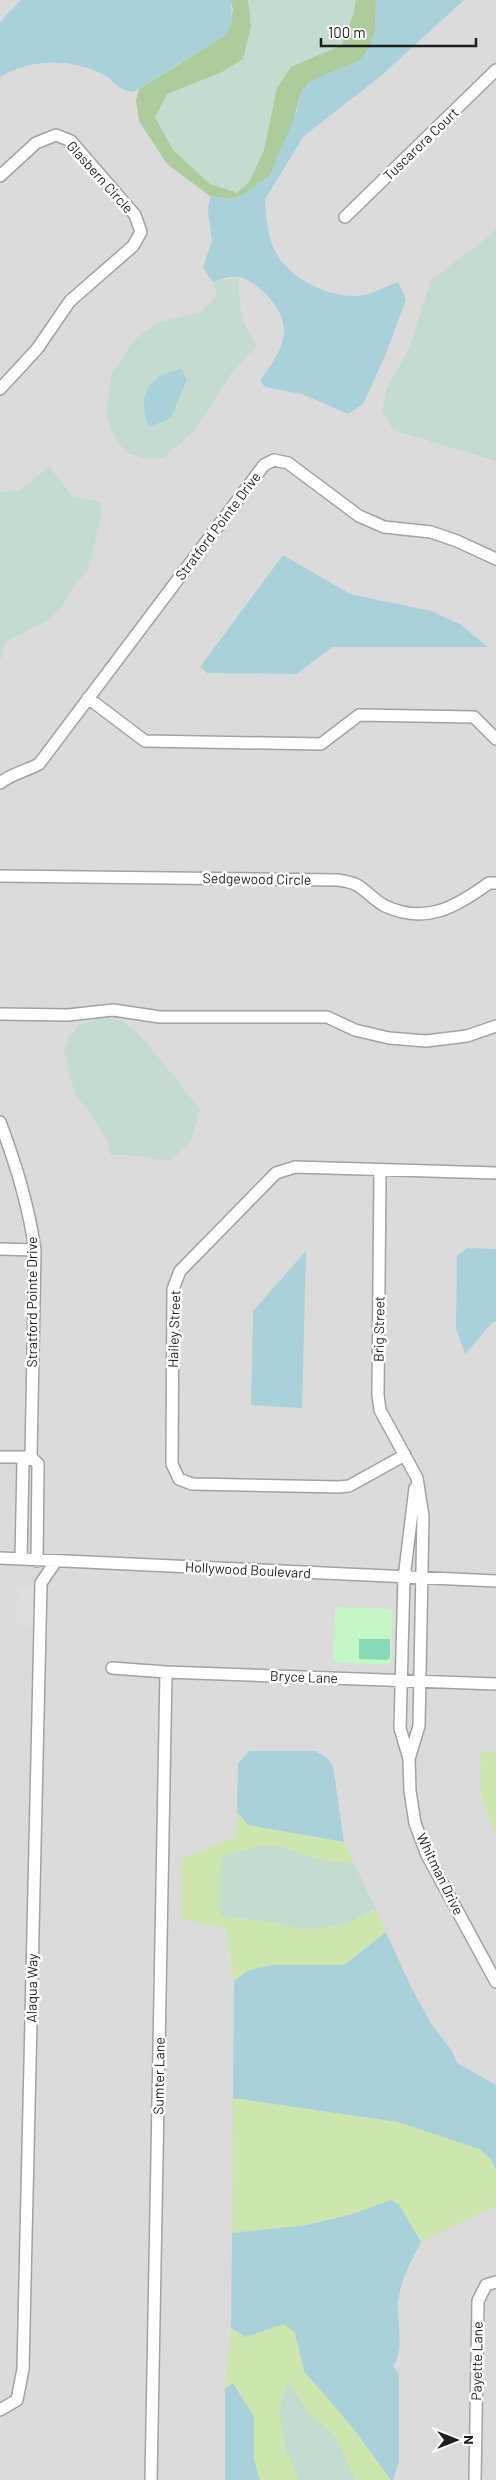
<svg xmlns="http://www.w3.org/2000/svg" width="496" height="2480" viewBox="0 0 496 2480" font-family="Barlow,sans-serif">
	<rect width="100%" height="100%" fill="#efebe5"/>
	<path fill="#dcdbdb" d="M 0,0 L 496,0 L 496,2480 L 0,2480 Z"/>
	<path fill="#cce6ae" d="M 481,1751 L 496,1752 L 496,1835 C 480,1799 479,1790 481,1751 Z
		M 237,1812 L 248,1825 L 344,1842 L 354,1863 L 329,1862 L 282,1847 L 220,1916 L 279,1923 L 302,1929 L 322,1928 L 349,1923 L 375,1908 L 386,1932 L 344,1965 L 272,1965 L 247,1971 L 234,1981 L 226,1928 L 181,1919 L 181,1859 L 235,1837 Z
		M 233,2098 L 398,2122 L 479,2149 L 491,2159 L 496,2170 L 496,2206 L 421,2242 L 400,2206 L 307,2225 L 232,2233 Z
		M 284,2324 L 295,2333 L 304,2371 L 353,2428 L 391,2480 L 355,2480 L 336,2437 L 307,2411 L 288,2381 L 279,2411 L 299,2480 L 260,2480 L 254,2460 L 254,2417 L 233,2383 L 225,2389 L 231,2328 L 245,2337 Z"/>
	<path fill="#accc9c" d="M 231,0 L 376,0 L 375,30 L 370,48 L 359,61 L 309,82 L 300,94 L 292,127 L 270,175 L 245,194 L 229,199 L 210,196 L 167,164 L 139,121 L 136,100 L 139,89 L 226,35 L 233,10 Z"/>
	<path fill="#c3dccf" d="M 248,0 L 356,0 L 354,13 L 342,45 L 291,67 L 277,88 L 264,150 L 250,181 L 237,193 L 210,184 L 173,150 L 155,117 L 167,94 L 222,72 L 243,59 L 251,26 Z
		M 496,228 L 496,461 L 393,430 L 382,411 L 387,388 L 409,349 L 431,280 L 491,235 Z
		M 238,277 C 239,291 239,308 244,322 C 248,332 255,336 256,347 L 232,372 L 194,431 L 163,458 L 147,459 L 127,453 L 116,440 L 106,414 L 112,373 L 134,340 L 158,323 L 201,312 L 217,296 L 213,282 Z
		M 49,466 L 73,497 L 100,502 L 102,514 L 88,571 L 74,585 L 61,608 L 46,621 L 6,642 L 0,662 L 0,492 L 21,490 Z
		M 102,1018 L 123,1021 L 148,1044 L 200,1109 L 190,1143 L 169,1161 L 129,1155 L 111,1155 L 108,1143 L 92,1115 L 75,1095 L 64,1050 L 68,1038 L 80,1025 Z
		M 264,1845 L 282,1847 L 329,1862 L 354,1863 L 375,1908 L 349,1923 L 322,1928 L 302,1929 L 279,1923 L 220,1916 L 221,1857 Z
		M 288,2380 L 307,2411 L 336,2437 L 355,2480 L 299,2480 L 286,2451 L 279,2411 Z"/>
	<path fill="#c4f6c6" d="M 335,1607 L 393,1609 L 391,1665 L 333,1662 Z"/>
	<path fill="#87dab5" d="M 359,1639 L 390,1639 L 390,1658 L 387,1660 L 359,1659 Z"/>
	<path fill="#dedede" d="M 18,1586 L 37,1588 L 33,1597 L 32,1626 L 15,1625 Z"/>
	<path fill="#a8d1da" d="M 21,0 L 231,0 L 232,24 L 226,35 L 133,92 C 117,90 116,82 104,75 C 72,58 31,58 0,77 L 0,22 Z
		M 376,0 L 464,0 L 382,75 L 304,136 L 265,199 C 265,214 268,236 274,249 C 287,279 333,301 365,295 C 376,292 387,286 398,282 L 406,299 L 385,356 L 363,404 L 348,414 L 302,394 L 265,387 L 260,381 C 270,366 285,348 284,328 C 283,308 259,283 240,277 C 232,275 220,280 213,282 L 203,268 L 212,240 L 208,211 L 210,196 L 229,199 L 245,194 L 270,175 L 297,111 L 300,94 L 309,82 L 359,61 L 370,48 L 375,30 Z
		M 181,369 L 187,379 L 171,418 L 149,427 C 137,395 147,376 181,369 Z
		M 283,555 L 350,594 L 431,611 L 460,624 L 488,647 L 333,647 L 296,674 L 207,673 L 200,667 Z
		M 467,1248 L 496,1249 L 496,1322 L 493,1322 L 465,1354 L 456,1328 L 457,1256 Z
		M 306,1251 L 302,1408 L 251,1405 L 253,1311 Z
		M 249,1751 L 314,1751 L 326,1757 L 333,1766 L 344,1842 L 248,1825 L 237,1812 L 238,1764 Z
		M 386,1932 L 411,1987 L 432,2025 L 452,2051 L 457,2063 L 496,2085 L 496,2170 L 491,2159 L 479,2149 L 398,2122 L 233,2098 L 234,1981 L 247,1971 L 272,1965 L 344,1965 Z
		M 391,2200 L 400,2206 L 421,2242 C 410,2263 400,2281 398,2304 C 397,2324 405,2350 393,2366 L 399,2374 L 399,2461 L 393,2480 L 391,2480 L 353,2428 L 304,2371 L 295,2333 L 284,2324 L 245,2337 L 231,2328 L 232,2233 L 307,2225 L 349,2215 Z
		M 233,2383 L 254,2417 L 254,2460 L 260,2480 L 225,2480 L 225,2389 Z"/>
	<g fill="none" stroke-linecap="round" stroke-linejoin="round">
		<g stroke="#a2a2a2" stroke-width="14">
			<path id="minor" d="M 0,176 L 36,143 L 56,135 L 71,141 L 135,215 L 141,232 L 133,246 L 70,301 L 37,349 L 0,389
				M 345,217 L 496,70
				M 88,698 L 145,741 L 321,744 L 359,715 L 474,717 L 496,739
				M 0,783 C 11,774 26,771 39,764 L 264,465 L 274,460 L 288,463 L 359,516 L 384,527 L 431,532 L 457,541 L 496,559
				M 0,876 L 338,880 C 344,881 352,882 357,885 C 367,891 375,901 385,906 C 426,925 456,907 489,883 L 496,883
				M 0,1014 L 68,1015 L 113,1010 L 160,1017 L 327,1017 L 355,1030 L 389,1038 L 426,1041 L 467,1036 L 496,1026
				M 0,1122 C 16,1165 28,1203 35,1250 L 31,1457
				M 380,1171 L 378,1395 L 380,1410 L 417,1478 L 423,1516 L 419,1726 L 409,1759
				M 0,1249 L 35,1250
				M 405,1455 L 349,1486 L 339,1487 L 192,1484 L 179,1479 L 172,1464 L 173,1289 L 180,1271 L 276,1173 L 295,1167 L 496,1173
				M 0,1457 L 31,1457
				M 31,1457 L 38,1464 L 37,1561
				M 415,1488 L 404,1578 L 400,1728 L 409,1759 L 410,1791 L 415,1823 L 427,1855 L 496,1982
				M 0,1558 L 496,1581
				M 21,1559 L 23,1463 L 31,1457
				M 112,1668 L 166,1672 L 496,1684
				M 0,2410 L 17,2400 L 23,2369 L 41,1583 L 56,1561
				M 151,2480 L 166,1672
				M 475,2480 L 478,2301 L 486,2285 L 496,2282"/>
		</g>
		<use href="#minor" stroke="#fff" stroke-width="11"/>
	</g>
	<g text-anchor="middle" stroke-width="5" stroke-linejoin="round" paint-order="stroke">
		<g font-size="14" fill="#1e1e1e" stroke="#fff">
			<text transform="translate(421 144) rotate(-44)" y="5">Tuscarora Court</text>
			<text transform="translate(100 177) rotate(48)" y="5">Glasbern Circle</text>
			<text transform="translate(218 526) rotate(-53)" y="5">Stratford Pointe Drive</text>
			<text transform="translate(257 879) rotate(1)" y="5">Sedgewood Circle</text>
			<text transform="translate(32 1302) rotate(-90)" y="5">Stratford Pointe Drive</text>
			<text transform="translate(174 1329) rotate(-88)" y="5">Hailey Street</text>
			<text transform="translate(379 1329) rotate(-89)" y="5">Brig Street</text>
			<text transform="translate(248 1570) rotate(3)" y="5">Hollywood Boulevard</text>
			<text transform="translate(304 1677) rotate(2)" y="5">Bryce Lane</text>
			<text transform="translate(440 1874) rotate(64)" y="5">Whitman Drive</text>
			<text transform="translate(32 1988) rotate(-89)" y="5">Alaqua Way</text>
			<text transform="translate(159 2076) rotate(-89)" y="5">Sumter Lane</text>
			<text transform="translate(477 2361) rotate(-89)" y="5">Payette Lane</text>
		</g>
	</g>
	<g transform="translate(456 2440) rotate(90)" stroke="#ffffff" stroke-width="4" paint-order="stroke">
	<path d="M0-4L9 19L0 12L-9 19Z" fill="#1e1e1e"/>
	<text y="-8" font-size="14" font-weight="bold" text-anchor="middle" fill="#1e1e1e">N</text>
	</g>
	<path d="M321 38v8h155v-8" fill="none" stroke="#1e1e1e" stroke-width="2.5"/>
	<text x="328" y="38" font-size="15" fill="#1e1e1e" stroke="#ffffff" stroke-width="4" paint-order="stroke">100 m</text>
</svg>
